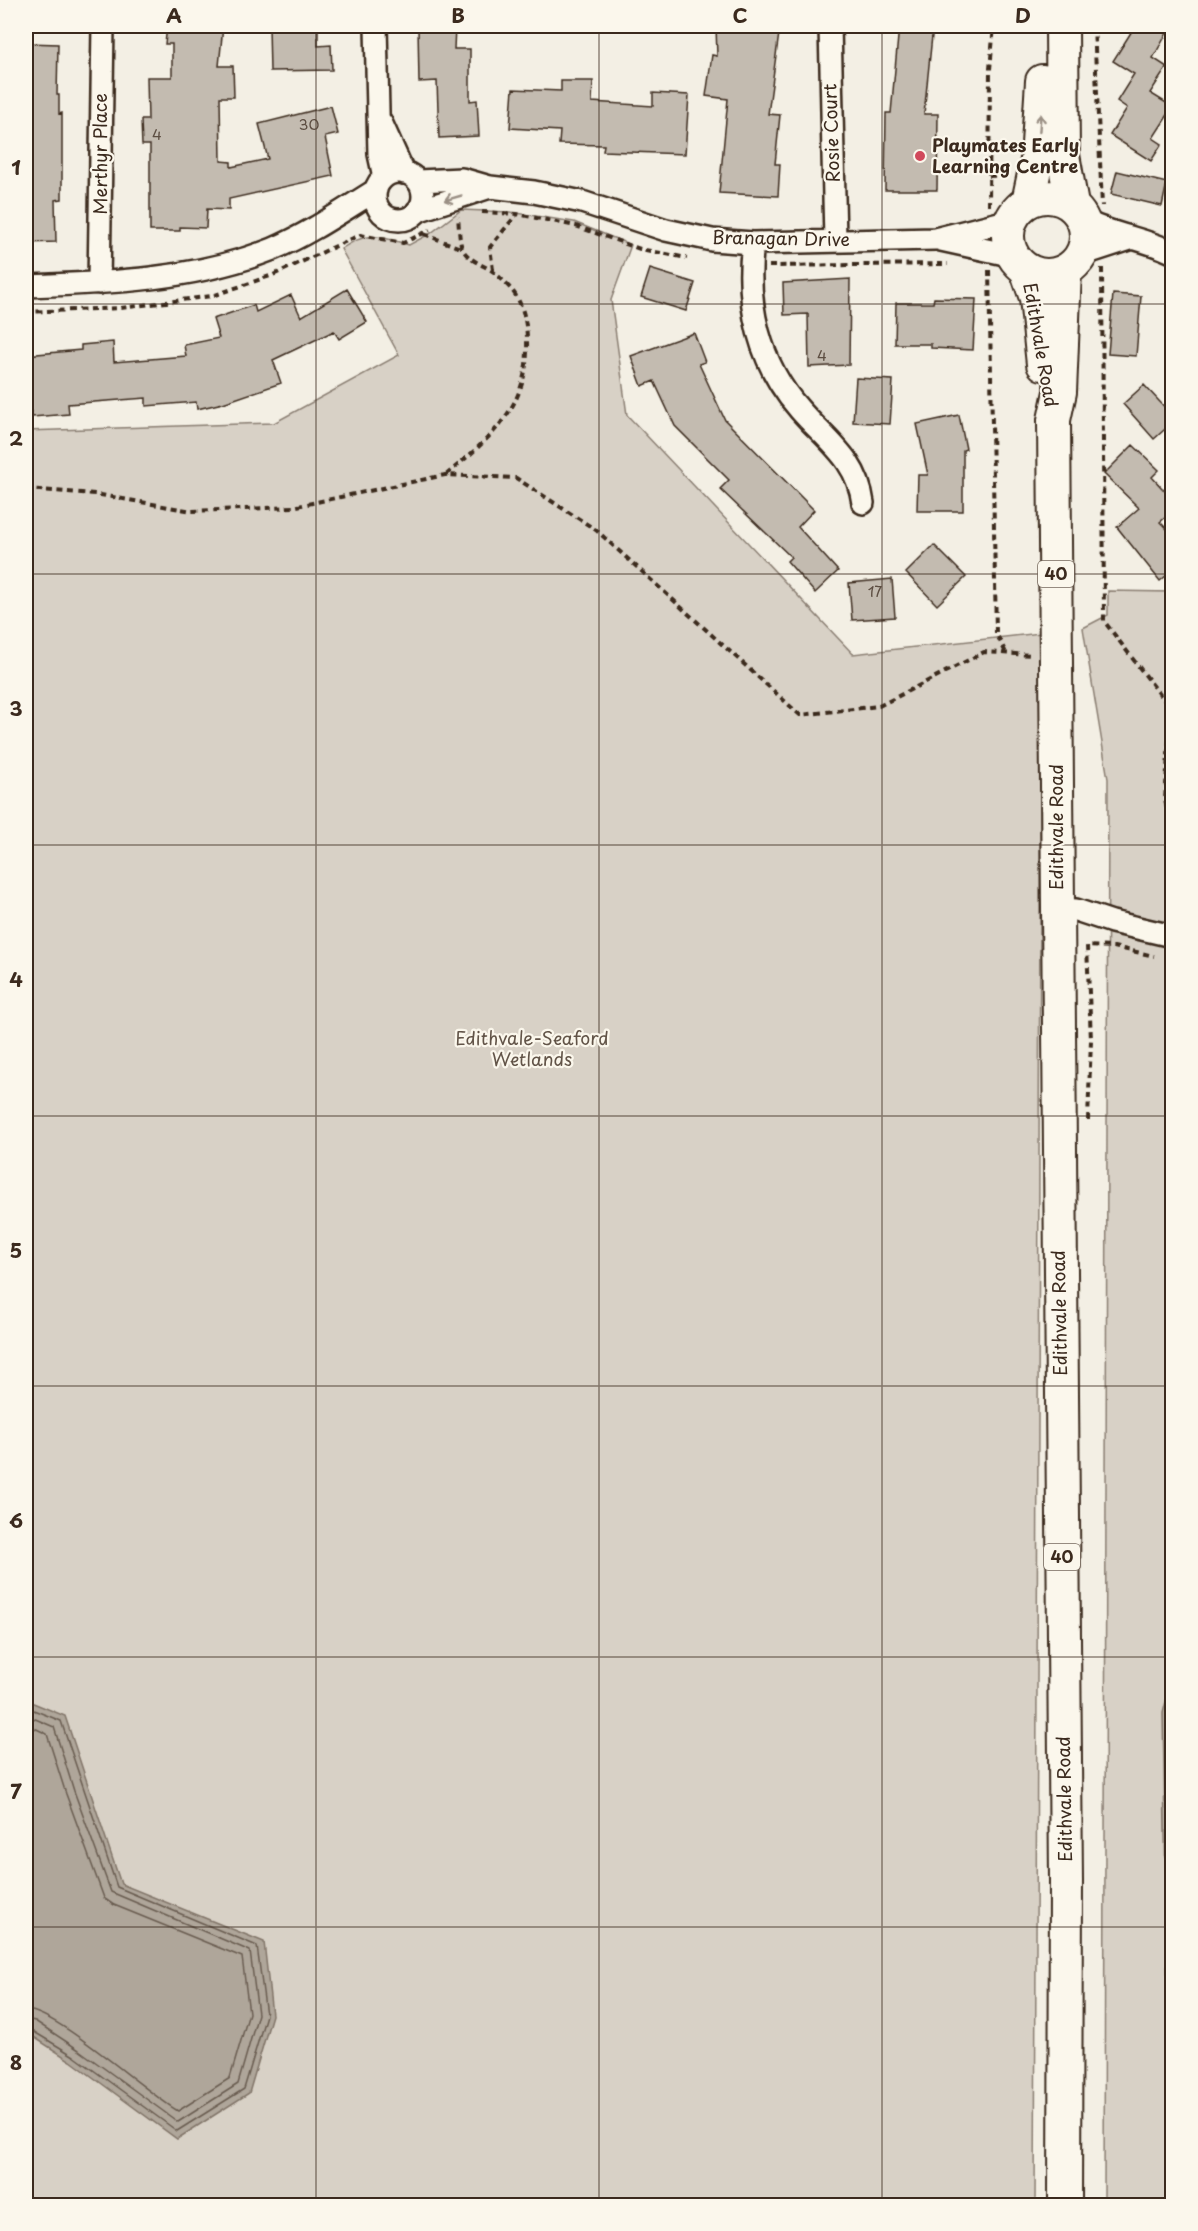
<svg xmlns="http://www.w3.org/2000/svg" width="1198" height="2231" viewBox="0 0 1198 2231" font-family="'Playpen Sans',sans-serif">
	<rect width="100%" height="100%" fill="#f3efe4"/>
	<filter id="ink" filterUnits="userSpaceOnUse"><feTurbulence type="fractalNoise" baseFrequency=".0167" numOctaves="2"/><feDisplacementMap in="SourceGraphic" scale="12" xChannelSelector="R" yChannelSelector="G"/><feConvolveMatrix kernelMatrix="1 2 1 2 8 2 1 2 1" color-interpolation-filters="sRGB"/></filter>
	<g filter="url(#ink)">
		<path fill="#d8d1c6" stroke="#8a7e72" stroke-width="1.5" d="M 461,210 L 510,212 L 574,222 L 631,245 L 611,300 L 627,415 L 853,654 L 1041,633 L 1035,2205 L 26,2205 L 26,431 L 274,423 L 399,355 L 341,249 C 369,230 379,236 409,245 L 431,233 Z
			M 1108,591 L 1172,592 L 1172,2205 L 1104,2205 L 1108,779 L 1083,628 L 1108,615 Z"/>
		<path fill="#afa69a" stroke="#817468" stroke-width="1.5" d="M 1172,1678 L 1172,2118 L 1170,2124 L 1163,1713 Z
			M 26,1700 L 65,1716 L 121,1884 L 264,1942 L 272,2015 L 249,2093 L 177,2139 L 71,2061 L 26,2032 Z"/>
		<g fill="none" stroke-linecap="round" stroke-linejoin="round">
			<path stroke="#695c50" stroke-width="1.5" d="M 1172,1701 L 1169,1714 L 1172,1919
				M 26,1707 L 61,1721 L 117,1887 L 257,1946 L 266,2015 L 244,2089 L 177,2131 L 74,2056 L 26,2027
				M 26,1715 L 54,1727 L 74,1791 L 111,1892 L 250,1951 L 258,2014 L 238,2084 L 178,2122 L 79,2050 L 35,2021 L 26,2019
				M 26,1724 L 47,1734 L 66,1794 L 104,1898 L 114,1905 L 242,1957 L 249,2013 L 230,2078 L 178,2111 C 145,2092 57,2011 26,2010"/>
		</g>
		<path fill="#c3bbb0" stroke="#3b2a1e" stroke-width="1.5" d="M 167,26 L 223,26 L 219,66 L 233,66 L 234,97 L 220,97 L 221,161 L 231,162 L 231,167 L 268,159 L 259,124 L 331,106 L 338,134 L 325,137 L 333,176 L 229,199 L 229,210 L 207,209 L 206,228 L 180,227 L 180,231 L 150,231 L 150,145 L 142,145 L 141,120 L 148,120 L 147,77 L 172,77 L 172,44 L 165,44 Z
			M 269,26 L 318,26 L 318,46 L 331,45 L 332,70 L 270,71 Z
			M 418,26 L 455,26 L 454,49 L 470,49 L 470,101 L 477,100 L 479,136 L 439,138 L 437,81 L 419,82 Z
			M 716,26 L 780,26 L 768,114 L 780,115 L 775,164 L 780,164 L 778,196 L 719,193 L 728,99 L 706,96 L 712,55 L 717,56 Z
			M 899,26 L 933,26 L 924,114 L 938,114 L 937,190 L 885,190 L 886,113 L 891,113 Z
			M 1135,26 L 1171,26 L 1153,58 L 1167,67 L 1150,93 L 1173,107 L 1153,138 L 1162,144 L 1151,161 L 1110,135 L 1127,108 L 1117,101 L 1134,74 L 1113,61 Z
			M 26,43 L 58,44 L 57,95 L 59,95 L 59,114 L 62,113 L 62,199 L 55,200 L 56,242 L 26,243 Z
			M 561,81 L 593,81 L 592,102 L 653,106 L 653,93 L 689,95 L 685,154 L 603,151 L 604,145 L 559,144 L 560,131 L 510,128 L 513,89 L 561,91 Z
			M 1117,171 L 1167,183 L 1162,206 L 1111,194 Z
			M 650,269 L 695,283 L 686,311 L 641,297 Z
			M 850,279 L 849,365 L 809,367 L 808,314 L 784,315 L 783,283 Z
			M 347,289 L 367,322 L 339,339 L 334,331 L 273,360 L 281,383 L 223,403 L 197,409 L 196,402 L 146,406 L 146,398 L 68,404 L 69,414 L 32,417 L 26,355 L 81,350 L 81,345 L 113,342 L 114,362 L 186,356 L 184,345 L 219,338 L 213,319 L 254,305 L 256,312 L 291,295 L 301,317 Z
			M 1113,294 L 1141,296 L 1136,356 L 1108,354 Z
			M 934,298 L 976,299 L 973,350 L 931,348 L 931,344 L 895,344 L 896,303 L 933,303 Z
			M 694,333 L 705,362 L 699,364 L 725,420 L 814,510 L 798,527 L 838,571 L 815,593 L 787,561 L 791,557 L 720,489 L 729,480 L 675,426 L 654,381 L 642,386 L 631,356 Z
			M 856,378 L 893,380 L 890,424 L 853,422 Z
			M 1144,385 L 1173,416 L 1173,422 L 1154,439 L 1123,404 Z
			M 959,415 L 966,449 L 963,450 L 963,511 L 917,511 L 918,475 L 928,475 L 917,424 Z
			M 1133,445 L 1159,470 L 1152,477 L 1173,500 L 1173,511 L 1160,522 L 1173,535 L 1173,570 L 1160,581 L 1117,527 L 1139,508 L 1104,474 Z
			M 934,545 L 966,577 L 937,605 L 906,573 Z
			M 892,579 L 895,617 L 852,620 L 849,583 Z"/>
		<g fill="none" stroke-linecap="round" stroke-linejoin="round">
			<g stroke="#3b2a1e" stroke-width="26">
				<path id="minor" d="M 376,26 L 379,154 L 384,177
					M 830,26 L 835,240
					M 381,122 L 404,173
					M375 196a24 24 0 1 1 48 0a24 24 0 1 1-48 0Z
					M 418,181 L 462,179 L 490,187 L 534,192 L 582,202 L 666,230 L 712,240 L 753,243 L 935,239 L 1011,220
					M 417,211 L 490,187
					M 1083,220 C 1112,235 1143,238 1172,252
					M 941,240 L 1014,256
					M 753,243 C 745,303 759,364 800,410 C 828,442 857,459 863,503
					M 1081,255 L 1130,239
					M 99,283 L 103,26
					M 26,286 C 109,283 194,280 273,249 C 309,234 342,211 376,190
					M 1057,909 L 1076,910 L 1112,922 L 1172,936"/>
			</g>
			<g stroke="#3b2a1e" stroke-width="36">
				<path id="highway" d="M 1062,26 L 1063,155 L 1072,205
					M1008 236a39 39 0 1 1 78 0a39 39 0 1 1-78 0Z
					M 1028,202 L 1037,160 L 1042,81
					M 1026,269 L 1036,298 L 1043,364
					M 1065,271 L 1060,392 L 1054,420 L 1066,1881 L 1065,2206"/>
			</g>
			<path stroke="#3b2a1e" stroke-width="4" stroke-dasharray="6 4.5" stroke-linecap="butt" d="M 1094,26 L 1102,206
				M 989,176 L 1007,175
				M 989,206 L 990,69 L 994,26
				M 482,212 L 517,214 L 576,226 L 640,249 L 687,258
				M 424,234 L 463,249
				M 769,266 L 948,264
				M 1102,268 L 1104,621 L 1171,709 L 1165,800 L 1172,831
				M 493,270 L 490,247 L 517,214
				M 989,270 L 996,633 L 1006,653
				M 26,312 L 121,308 L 212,296 L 273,275 L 360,235 L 403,243 L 430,230
				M 446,475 C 493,435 529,407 527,341 C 527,323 523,303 511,289 C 506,284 501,278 495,273 C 485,265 468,261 462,248 C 459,240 459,226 458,217
				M 26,489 L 95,494 L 192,511 L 293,507 L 445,475 L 516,478 L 596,530 L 800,715 L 879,706 L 984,652 L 1032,655
				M 1088,1120 L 1091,1040 L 1087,946 L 1114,947 L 1154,956"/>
			<use href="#minor" stroke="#fbf7ec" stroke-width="21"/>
			<use href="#highway" stroke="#fbf7ec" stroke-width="32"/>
		</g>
		<defs><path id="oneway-shaft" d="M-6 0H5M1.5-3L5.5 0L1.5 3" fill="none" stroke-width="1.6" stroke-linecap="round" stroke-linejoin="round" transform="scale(1.5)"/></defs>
		<g stroke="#9b9085">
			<use href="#oneway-shaft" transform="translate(1040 123) rotate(-86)"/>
			<use href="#oneway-shaft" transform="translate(453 198) rotate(164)"/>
		</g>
	</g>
	<path fill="none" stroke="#3b2a1e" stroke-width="1.5" stroke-opacity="0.55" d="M 316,26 L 316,2206M 599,26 L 599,2206M 882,26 L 882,2206M 26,304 L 1172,304M 26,574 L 1172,574M 26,845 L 1172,845M 26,1116 L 1172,1116M 26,1386 L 1172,1386M 26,1657 L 1172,1657M 26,1927 L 1172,1927"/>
	<circle fill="#d1495b" stroke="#fbf7ec" stroke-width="2" cx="920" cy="156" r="6"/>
	<g text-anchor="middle" stroke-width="4.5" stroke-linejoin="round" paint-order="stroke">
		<g font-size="15" fill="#5d4e42">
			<text x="309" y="130">30</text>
			<text x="157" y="140">4</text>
			<text x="822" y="361">4</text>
			<text x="875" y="597">17</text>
		</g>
		<g fill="#fbf7ec" stroke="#75685c" stroke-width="1.5">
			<rect x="1038" y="561" width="36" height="26" rx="4.5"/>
			<rect x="1044" y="1544" width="36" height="26" rx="4.5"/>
		</g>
		<g font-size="16" font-weight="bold" fill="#3b2a1e">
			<text x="1056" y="580">40</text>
			<text x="1062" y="1563">40</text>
		</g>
		<g font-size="18" fill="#3b2a1e" stroke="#fbf7ec">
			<text transform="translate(832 133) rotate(-92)" y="6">Rosie Court</text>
			<text transform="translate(101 154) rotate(-90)" y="6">Merthyr Place</text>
			<text transform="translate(781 239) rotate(1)" y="6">Branagan Drive</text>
			<text transform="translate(1040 345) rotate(80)" y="6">Edithvale Road</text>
			<text transform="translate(1057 827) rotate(-90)" y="6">Edithvale Road</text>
			<text transform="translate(1060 1313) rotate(-91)" y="6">Edithvale Road</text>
			<text transform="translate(1065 1799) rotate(-91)" y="6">Edithvale Road</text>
		</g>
		<g font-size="18" font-weight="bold" fill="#3b2a1e" stroke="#fbf7ec" text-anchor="start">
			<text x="932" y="152">Playmates Early<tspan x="932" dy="21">Learning Centre</tspan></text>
		</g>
		<g font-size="18" fill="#625448" stroke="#fbf7ec">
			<text x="532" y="1045">Edithvale-Seaford<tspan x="532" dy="21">Wetlands</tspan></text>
		</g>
	</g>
	<rect width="1198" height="2231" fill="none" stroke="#fbf7ec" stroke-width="66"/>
	<rect x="33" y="33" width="1132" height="2165" fill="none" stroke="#3b2a1e" stroke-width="2"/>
	<g font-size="20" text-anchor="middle" font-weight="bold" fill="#3b2a1e">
		<text x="174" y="23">A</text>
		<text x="458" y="23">B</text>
		<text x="740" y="23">C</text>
		<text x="1023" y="23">D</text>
		<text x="16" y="175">1</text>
		<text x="16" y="446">2</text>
		<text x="16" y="716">3</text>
		<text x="16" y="987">4</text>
		<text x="16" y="1258">5</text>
		<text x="16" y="1528">6</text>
		<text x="16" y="1799">7</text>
		<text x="16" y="2070">8</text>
	</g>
</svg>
